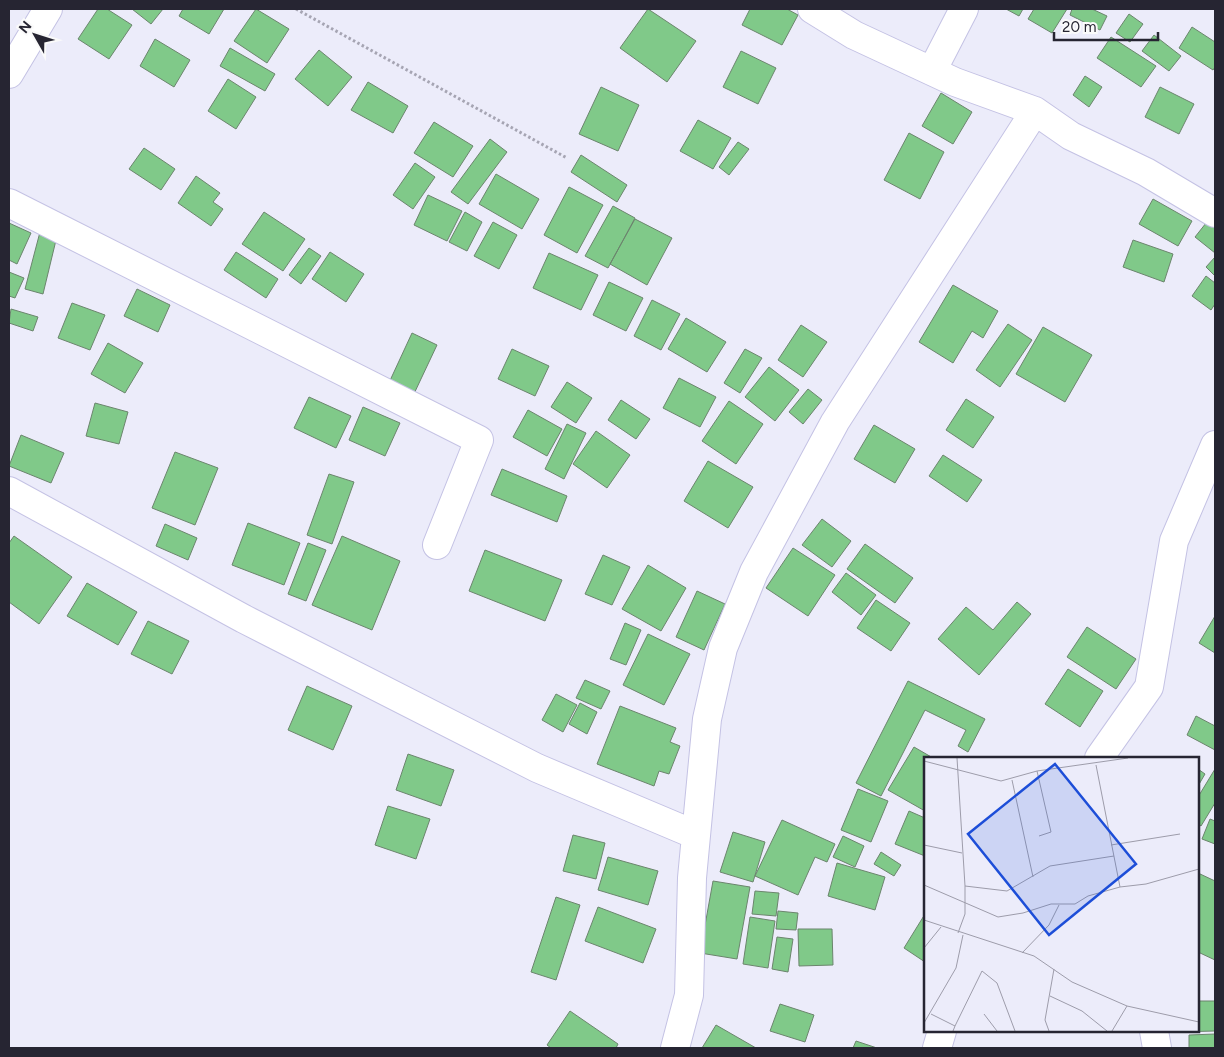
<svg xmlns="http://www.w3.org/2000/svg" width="1224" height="1057" viewBox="0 0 1224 1057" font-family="Figtree,sans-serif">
	<rect width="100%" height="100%" fill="#ececfa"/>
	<path fill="#80c989" stroke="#6b856d" d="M 98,9 L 107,9 L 132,25 L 109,59 L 78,39 Z
		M 132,9 L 163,9 L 151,24 Z
		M 183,9 L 224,9 L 209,34 L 179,16 Z
		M 256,9 L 289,29 L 267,63 L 234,41 Z
		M 648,9 L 696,41 L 667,82 L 620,48 Z
		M 750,9 L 787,9 L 798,15 L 782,45 L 742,25 Z
		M 1006,9 L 1023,9 L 1019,16 Z
		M 1034,9 L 1067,9 L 1052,33 L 1028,19 Z
		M 1072,9 L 1092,9 L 1107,16 L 1100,30 L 1070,15 Z
		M 1129,14 L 1143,24 L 1130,42 L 1116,33 Z
		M 1192,27 L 1215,42 L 1215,67 L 1213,70 L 1179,48 Z
		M 1154,35 L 1181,56 L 1169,71 L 1142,51 Z
		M 1111,37 L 1156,66 L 1141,87 L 1097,58 Z
		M 155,39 L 190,60 L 174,87 L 140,66 Z
		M 230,48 L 275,74 L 265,91 L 220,66 Z
		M 319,50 L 352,77 L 328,106 L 295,79 Z
		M 741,51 L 776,68 L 758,104 L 723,87 Z
		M 1085,76 L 1102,87 L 1089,107 L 1073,95 Z
		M 228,79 L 256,97 L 236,129 L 208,111 Z
		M 368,82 L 408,106 L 393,133 L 351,110 Z
		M 601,87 L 639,105 L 618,151 L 579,134 Z
		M 1160,87 L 1194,104 L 1179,134 L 1145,117 Z
		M 941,93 L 972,112 L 953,144 L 922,126 Z
		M 698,120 L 731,138 L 713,169 L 680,151 Z
		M 434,122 L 473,146 L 453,177 L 414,153 Z
		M 909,133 L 944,152 L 920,199 L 884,180 Z
		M 490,139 L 507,152 L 468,204 L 451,192 Z
		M 738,142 L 749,149 L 729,175 L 719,167 Z
		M 144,148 L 175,169 L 161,190 L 129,169 Z
		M 581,155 L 627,185 L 617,202 L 571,172 Z
		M 415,163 L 435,177 L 413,209 L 393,195 Z
		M 496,174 L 539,199 L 522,229 L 479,204 Z
		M 196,176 L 220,193 L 213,202 L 223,209 L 211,226 L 178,203 Z
		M 569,187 L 603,205 L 577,253 L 544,235 Z
		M 428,195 L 462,211 L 447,241 L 414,225 Z
		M 1153,199 L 1192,221 L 1178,246 L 1139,224 Z
		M 613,206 L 635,218 L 608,268 L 585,256 Z
		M 264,212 L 305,239 L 283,271 L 242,244 Z
		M 465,212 L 482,222 L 467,251 L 449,242 Z
		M 1210,218 L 1215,223 L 1215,253 L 1195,237 Z
		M 635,219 L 672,238 L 647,285 L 610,264 Z
		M 493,222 L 517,235 L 499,269 L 474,256 Z
		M 9,223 L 31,233 L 17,264 L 9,260 Z
		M 40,232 L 57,236 L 43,294 L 25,289 Z
		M 1133,240 L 1173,254 L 1164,282 L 1123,267 Z
		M 309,248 L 321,256 L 301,284 L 289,275 Z
		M 236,252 L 278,279 L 266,298 L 224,270 Z
		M 330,252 L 364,274 L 346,302 L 312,279 Z
		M 549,253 L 598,275 L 581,310 L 533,288 Z
		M 1215,257 L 1215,276 L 1206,267 Z
		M 9,272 L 24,278 L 15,298 L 9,296 Z
		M 1206,276 L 1215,283 L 1215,304 L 1211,310 L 1192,296 Z
		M 609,282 L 643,298 L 626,331 L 593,315 Z
		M 953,285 L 998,311 L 983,338 L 972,331 L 953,363 L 919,342 Z
		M 137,289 L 170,305 L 158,332 L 124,316 Z
		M 652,300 L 680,314 L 661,350 L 634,336 Z
		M 72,303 L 105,315 L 90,350 L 58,338 Z
		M 11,309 L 38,317 L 33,331 L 9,323 Z
		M 686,318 L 726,342 L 707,372 L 668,349 Z
		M 1008,324 L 1032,340 L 1000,387 L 976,370 Z
		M 801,325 L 827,342 L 803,377 L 778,360 Z
		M 1043,327 L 1092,355 L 1065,402 L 1016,374 Z
		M 412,333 L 437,345 L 412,398 L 387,387 Z
		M 108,343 L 143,363 L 125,393 L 91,374 Z
		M 512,349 L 549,366 L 535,396 L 498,379 Z
		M 745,349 L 762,358 L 740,393 L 724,383 Z
		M 769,367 L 799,390 L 775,421 L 745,397 Z
		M 679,378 L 716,397 L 700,427 L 663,408 Z
		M 567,382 L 592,398 L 576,423 L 551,407 Z
		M 808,389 L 822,400 L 803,424 L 789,412 Z
		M 309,397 L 351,416 L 336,448 L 294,428 Z
		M 966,399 L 994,417 L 973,448 L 946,430 Z
		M 621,400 L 650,419 L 636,439 L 608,420 Z
		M 729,401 L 763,424 L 736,464 L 702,441 Z
		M 95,403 L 128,412 L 119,444 L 86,436 Z
		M 363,407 L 400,423 L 385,456 L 349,440 Z
		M 528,410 L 562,429 L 547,456 L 513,437 Z
		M 567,424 L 586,433 L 564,479 L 545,469 Z
		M 874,425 L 915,449 L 895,483 L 854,459 Z
		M 596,431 L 630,455 L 607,488 L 573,464 Z
		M 21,435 L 64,453 L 51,483 L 9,466 Z
		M 175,452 L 218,468 L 195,525 L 152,508 Z
		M 943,455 L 982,480 L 967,502 L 929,476 Z
		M 708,461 L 753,487 L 728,528 L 684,501 Z
		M 502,469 L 567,496 L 557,522 L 491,495 Z
		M 329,474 L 354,482 L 332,544 L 307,535 Z
		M 822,519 L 851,541 L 832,567 L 802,545 Z
		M 248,523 L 300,543 L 284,585 L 232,565 Z
		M 165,524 L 197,538 L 188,560 L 156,546 Z
		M 14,536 L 72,577 L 39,624 L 9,602 L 9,543 Z
		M 342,536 L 400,561 L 372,630 L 312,605 Z
		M 308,543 L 326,550 L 306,601 L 288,594 Z
		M 865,544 L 913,578 L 895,603 L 847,569 Z
		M 793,548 L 835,575 L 808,616 L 766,588 Z
		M 485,550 L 562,580 L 545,621 L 469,591 Z
		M 603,555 L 630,567 L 612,605 L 585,594 Z
		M 648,565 L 686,588 L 661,631 L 622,609 Z
		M 846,573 L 876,595 L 861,615 L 832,592 Z
		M 87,583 L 137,612 L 118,645 L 67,616 Z
		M 697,591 L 725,604 L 704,650 L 676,637 Z
		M 876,600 L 910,623 L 891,651 L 857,628 Z
		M 1017,602 L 1031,614 L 979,675 L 938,639 L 966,607 L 993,630 Z
		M 1215,616 L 1215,653 L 1199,643 Z
		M 148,621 L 189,641 L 172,674 L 131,654 Z
		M 625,623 L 641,630 L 626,665 L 610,659 Z
		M 1087,627 L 1136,659 L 1116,689 L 1067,657 Z
		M 648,634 L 690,654 L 664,705 L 623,685 Z
		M 1068,669 L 1103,691 L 1080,727 L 1045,704 Z
		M 585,680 L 610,691 L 601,709 L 576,698 Z
		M 908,681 L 985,719 L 968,752 L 958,746 L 966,730 L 925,710 L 881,796 L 856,783 Z
		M 307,686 L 352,706 L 333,750 L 288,730 Z
		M 556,694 L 577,705 L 563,732 L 542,720 Z
		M 580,703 L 597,712 L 587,734 L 569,724 Z
		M 620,706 L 676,728 L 670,742 L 680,746 L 669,774 L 659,771 L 654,786 L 597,764 Z
		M 1196,716 L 1215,726 L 1215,750 L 1187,735 Z
		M 914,747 L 933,758 L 925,758 L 925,811 L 888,790 Z
		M 408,754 L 454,770 L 441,806 L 396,790 Z
		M 1198,769 L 1205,774 L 1198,786 Z
		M 1215,769 L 1215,803 L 1201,826 L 1198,824 L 1198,797 Z
		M 858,789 L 888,801 L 871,842 L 841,830 Z
		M 388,806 L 430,819 L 416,859 L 375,845 Z
		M 909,811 L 925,818 L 925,856 L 895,844 Z
		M 1210,819 L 1215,821 L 1215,844 L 1202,839 Z
		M 782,820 L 835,844 L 827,862 L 815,857 L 798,895 L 755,876 Z
		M 733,832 L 765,842 L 753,882 L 720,872 Z
		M 573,835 L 605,843 L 596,879 L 563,871 Z
		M 843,836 L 864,846 L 855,867 L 833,857 Z
		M 881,852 L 901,865 L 894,876 L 874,864 Z
		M 608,857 L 658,871 L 648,905 L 598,890 Z
		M 837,863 L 885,877 L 875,910 L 828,896 Z
		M 1198,873 L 1215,881 L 1215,960 L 1198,952 Z
		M 713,881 L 750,887 L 737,959 L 700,953 Z
		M 755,891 L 779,893 L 776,916 L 752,914 Z
		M 556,897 L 580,905 L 556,980 L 531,972 Z
		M 598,907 L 656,929 L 643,963 L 585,941 Z
		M 778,911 L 798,913 L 796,930 L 776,929 Z
		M 925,914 L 925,962 L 904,948 Z
		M 750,917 L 775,921 L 768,968 L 743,964 Z
		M 798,929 L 832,929 L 833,965 L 799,966 Z
		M 777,937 L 793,939 L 788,972 L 772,969 Z
		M 1198,1001 L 1215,1001 L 1215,1031 L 1176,1032 L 1198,1031 Z
		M 780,1004 L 814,1015 L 805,1042 L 770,1031 Z
		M 570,1011 L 618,1044 L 616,1048 L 551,1048 L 547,1045 Z
		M 716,1025 L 756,1048 L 702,1048 Z
		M 1215,1034 L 1215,1048 L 1189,1048 L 1189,1035 Z
		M 856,1041 L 877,1048 L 853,1048 Z"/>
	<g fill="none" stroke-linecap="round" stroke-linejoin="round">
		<g stroke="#c4c2e4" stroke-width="30">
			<path id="minor" d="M 812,9 L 854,35 L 955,82 L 1035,111 L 1071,136 L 1146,172 L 1215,213
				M 932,71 L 964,9
				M 9,74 L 48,9
				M 9,203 L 479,440 L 437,545
				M 9,491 L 244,619 L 537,768 L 696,835
				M 1099,758 L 1149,687 L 1174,541 L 1215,445
				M 1154,1031 L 1157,1048
				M 675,1048 L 689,995 L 692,878 L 707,719 L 723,648 L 754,572 L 835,422 L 1035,111
				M 937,1048 L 942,1031"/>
		</g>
		<path stroke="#a6a5b3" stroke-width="3" stroke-dasharray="2.5 2.5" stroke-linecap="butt" d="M 296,9 L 567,158"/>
		<use href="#minor" stroke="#fff" stroke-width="28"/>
	</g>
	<g transform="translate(924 757)">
		<rect width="275" height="275" fill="#ececfa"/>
		<path fill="none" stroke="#9d9caa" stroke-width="1" d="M 33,1 L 41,129 L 41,157 L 34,176M 0,4 L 77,24 L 113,14 L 204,1M 172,8 L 196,130M 113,14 L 127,75 L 115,79M 88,23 L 109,120M 0,88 L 38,96M 187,88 L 256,77M 0,128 L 74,160 L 99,156 L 127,147 L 151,147 L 164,139 L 196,130 L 222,127 L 275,112M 41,129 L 83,134 L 126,109 L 190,99M 0,163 L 110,199 L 148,225 L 203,249 L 275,265M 0,191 L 17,170M 98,196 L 125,168 L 135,148M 126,239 L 158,254 L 183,274M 7,257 L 31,269 L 29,274M 60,257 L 73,274M 0,266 L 32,211 L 39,178M 31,269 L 58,214 L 73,226 L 91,274M 125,274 L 121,263 L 130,212M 188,274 L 203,249"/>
		<path fill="#1d4ed8" fill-opacity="0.15" stroke="#1d4ed8" stroke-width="2.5" d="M 131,7 L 212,107 L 125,178 L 44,77 Z"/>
		<rect width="275" height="275" fill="none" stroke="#262532" stroke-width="2.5"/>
	</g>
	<rect width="1224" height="1057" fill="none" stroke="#262532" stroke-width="20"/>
	<g transform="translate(35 35) rotate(309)" stroke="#fafafa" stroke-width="4" paint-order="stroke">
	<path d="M0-4L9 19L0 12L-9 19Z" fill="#262532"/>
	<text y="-8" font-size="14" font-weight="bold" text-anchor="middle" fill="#262532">N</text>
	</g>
	<path d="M1054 32v8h104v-8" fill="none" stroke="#262532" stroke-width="2.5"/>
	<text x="1062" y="32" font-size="15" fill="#262532" stroke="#fafafa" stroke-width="4" paint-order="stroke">20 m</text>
</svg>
